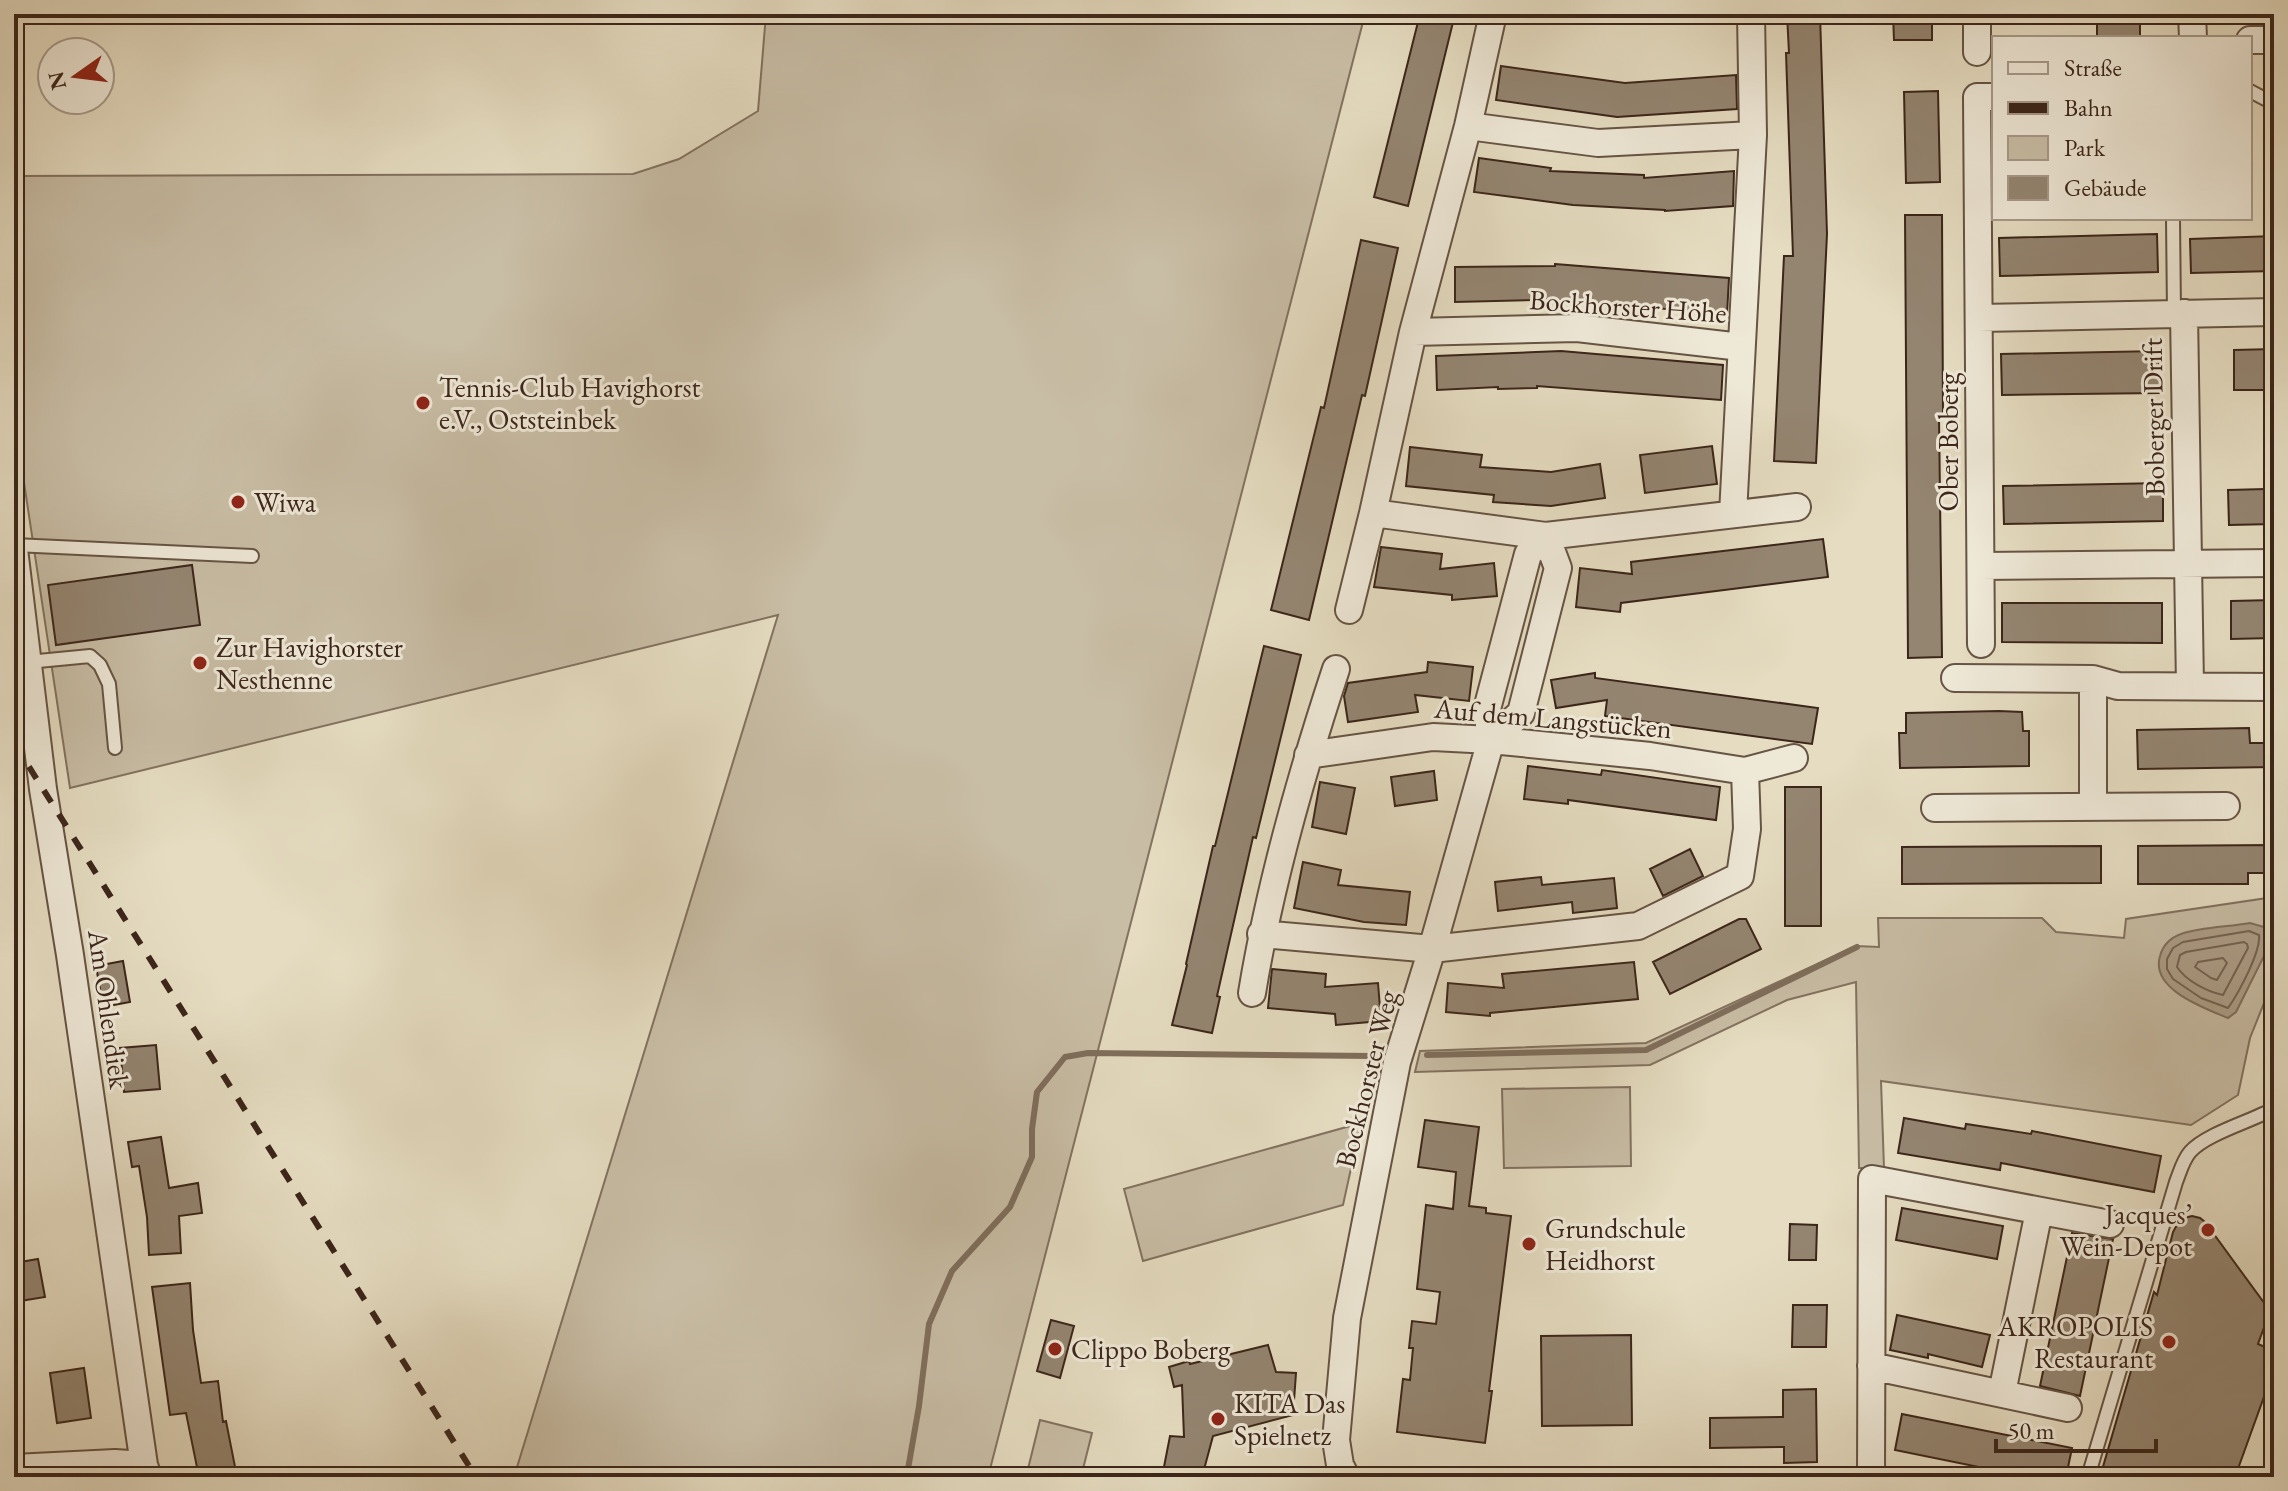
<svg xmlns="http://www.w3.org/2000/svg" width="2288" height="1491" viewBox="0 0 2288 1491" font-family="'EB Garamond',serif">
	<rect width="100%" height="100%" fill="#e5dcc1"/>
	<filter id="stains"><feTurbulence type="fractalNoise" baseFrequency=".0025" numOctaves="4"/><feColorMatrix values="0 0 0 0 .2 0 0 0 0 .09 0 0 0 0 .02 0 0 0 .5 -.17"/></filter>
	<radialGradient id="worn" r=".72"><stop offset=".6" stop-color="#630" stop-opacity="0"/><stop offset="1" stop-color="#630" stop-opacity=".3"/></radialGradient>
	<path fill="#c8bda5" stroke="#827260" stroke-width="2" d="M 766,14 L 1365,14 L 988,1477 L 514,1477 L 778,615 L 70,788 L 14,416 L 14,176 L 633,174 L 679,159 L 758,111 Z
		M 2274,897 L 2274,978 L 2250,1038 L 2238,1095 L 2191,1125 L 1881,1081 L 1884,1168 L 1859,1168 L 1856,982 L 1787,1000 L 1650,1065 L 1415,1072 L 1420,1051 L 1646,1043 L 1856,946 L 1879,947 L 1878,918 L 2042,918 L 2056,932 L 2124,938 L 2126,919 Z
		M 1630,1087 L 1631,1166 L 1504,1168 L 1502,1089 Z
		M 1361,1123 L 1343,1205 L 1143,1261 L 1124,1189 Z
		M 1040,1420 L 1092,1433 L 1081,1477 L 1026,1477 Z"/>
	<path fill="#ac9e88" stroke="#7f6e5c" stroke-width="2" d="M 2250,923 L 2264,927 L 2268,939 L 2265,954 L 2236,1012 L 2228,1018 C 2204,1008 2150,989 2160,956 C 2163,945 2170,938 2181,934 C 2202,927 2228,927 2250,923 Z"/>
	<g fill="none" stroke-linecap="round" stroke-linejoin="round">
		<path stroke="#746251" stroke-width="2" d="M 2249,931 L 2259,935 C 2261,952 2238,994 2228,1008 L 2201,998 L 2173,979 L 2167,969 L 2167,959 L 2173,948 L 2183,942 Z
			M 2244,942 L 2247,944 L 2248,948 L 2223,995 C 2208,992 2186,981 2177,967 L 2180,955 L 2186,952 Z
			M 2223,958 L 2227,963 L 2217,980 L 2211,978 L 2195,967 L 2198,962 Z"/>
		<path stroke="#7f6e5c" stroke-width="6" d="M 1427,1055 L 1646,1050 L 1857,947
			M 905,1477 L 908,1469 L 919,1406 L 929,1324 L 952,1271 L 1010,1207 L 1032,1157 L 1032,1129 L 1037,1092 L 1065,1057 L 1088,1053 L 1374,1056"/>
	</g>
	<path fill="#948571" stroke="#3c261a" stroke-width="2" d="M 1420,14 L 1455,14 L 1408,206 L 1374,197 Z
		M 1787,14 L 1820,14 L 1827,234 L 1816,463 L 1774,461 L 1784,256 L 1793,256 L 1786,53 L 1789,53 Z
		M 1893,14 L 1932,14 L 1932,40 L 1894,40 Z
		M 2097,14 L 2140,14 L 2140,38 L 2097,38 Z
		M 1501,66 L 1625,83 L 1736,75 L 1737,109 L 1617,117 L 1496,100 Z
		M 1938,91 L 1940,182 L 1906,183 L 1904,92 Z
		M 1479,158 L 1551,168 L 1550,171 L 1644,175 L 1644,178 L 1734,171 L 1733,206 L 1665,211 L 1665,210 L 1573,205 L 1474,192 Z
		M 1905,215 L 1942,215 L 1943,417 L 1939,417 L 1942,657 L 1908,658 Z
		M 2157,234 L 2158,272 L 2000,276 L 1999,238 Z
		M 2274,236 L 2274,271 L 2191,273 L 2190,239 Z
		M 1361,240 L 1398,248 L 1365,396 L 1362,395 L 1309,620 L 1271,610 L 1321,407 L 1324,408 Z
		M 1555,264 L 1729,278 L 1727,314 L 1533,298 L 1533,300 L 1455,302 L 1455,267 L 1555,266 Z
		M 2274,349 L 2274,390 L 2234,390 L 2234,350 Z
		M 1561,351 L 1723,365 L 1721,400 L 1537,386 L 1537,388 L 1498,389 L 1498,387 L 1437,390 L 1436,356 Z
		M 2159,351 L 2160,393 L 2002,395 L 2001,354 Z
		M 1712,446 L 1717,484 L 1645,493 L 1640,455 Z
		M 1410,447 L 1482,455 L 1480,467 L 1551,472 L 1600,464 L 1605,498 L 1551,506 L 1493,502 L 1494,495 L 1406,486 Z
		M 2163,483 L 2163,521 L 2004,524 L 2003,486 Z
		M 2266,489 L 2274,489 L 2274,524 L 2229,525 L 2228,490 Z
		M 1823,539 L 1828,577 L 1621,603 L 1620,612 L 1576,607 L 1580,568 L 1632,574 L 1631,562 Z
		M 1381,547 L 1442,554 L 1440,569 L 1494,563 L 1497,596 L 1452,600 L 1452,595 L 1374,587 Z
		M 192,565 L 200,625 L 56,645 L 48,585 Z
		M 2274,600 L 2274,638 L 2231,639 L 2231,601 Z
		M 2002,603 L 2162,603 L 2162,643 L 2002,642 Z
		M 1264,646 L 1301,655 L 1256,838 L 1253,837 L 1217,996 L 1220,997 L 1212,1033 L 1172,1025 L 1187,965 L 1186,964 L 1213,846 L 1215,846 Z
		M 1428,662 L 1473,667 L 1469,701 L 1415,695 L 1418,712 L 1348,722 L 1344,696 L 1348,683 L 1427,672 Z
		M 1595,673 L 1595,678 L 1818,708 L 1812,744 L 1605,716 L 1607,700 L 1556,708 L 1551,680 Z
		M 1999,711 L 2022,712 L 2023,731 L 2029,731 L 2029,766 L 1900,768 L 1899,733 L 1906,733 L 1906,713 Z
		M 2249,728 L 2250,743 L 2274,743 L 2274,767 L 2138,769 L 2137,730 Z
		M 1528,766 L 1601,775 L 1602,770 L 1720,787 L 1716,820 L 1568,800 L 1568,804 L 1524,799 Z
		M 1434,771 L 1437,800 L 1395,806 L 1391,777 Z
		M 1320,782 L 1355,788 L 1346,834 L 1312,827 Z
		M 1785,787 L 1821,787 L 1821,926 L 1785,926 Z
		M 2274,845 L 2274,873 L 2248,873 L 2248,884 L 2138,884 L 2138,846 Z
		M 2101,846 L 2101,883 L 1902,884 L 1902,847 Z
		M 1690,849 L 1703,876 L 1663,896 L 1650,869 Z
		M 1303,862 L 1341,870 L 1338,885 L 1410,892 L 1406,925 L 1364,922 L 1294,908 Z
		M 1541,877 L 1542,885 L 1614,878 L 1617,908 L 1573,913 L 1572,902 L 1498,911 L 1495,882 Z
		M 1739,919 L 1746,919 L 1761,949 L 1670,994 L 1653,962 Z
		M 123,961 L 130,1002 L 103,1007 L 96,966 Z
		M 1634,962 L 1638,999 L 1490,1013 L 1490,1016 L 1446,1012 L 1448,983 L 1504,988 L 1502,974 Z
		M 1272,969 L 1326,974 L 1325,987 L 1378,983 L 1381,1021 L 1336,1025 L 1335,1014 L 1268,1008 Z
		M 156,1045 L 160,1089 L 124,1092 L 120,1048 Z
		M 1904,1118 L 1965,1129 L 1966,1124 L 2031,1134 L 2032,1131 L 2161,1156 L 2154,1192 L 2001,1163 L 2000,1170 L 1898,1153 Z
		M 1425,1120 L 1479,1127 L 1469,1206 L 1486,1208 L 1486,1213 L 1511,1216 L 1489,1391 L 1492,1391 L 1485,1443 L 1397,1432 L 1403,1379 L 1410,1380 L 1413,1348 L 1409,1348 L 1412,1321 L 1436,1324 L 1440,1292 L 1417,1289 L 1426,1205 L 1453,1209 L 1456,1172 L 1418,1167 Z
		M 161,1137 L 169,1188 L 198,1183 L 202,1213 L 179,1216 L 181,1253 L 149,1255 L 147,1217 L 139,1166 L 132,1167 L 128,1142 Z
		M 1902,1208 L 2003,1226 L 1997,1259 L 1896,1240 Z
		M 2192,1216 L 2200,1218 L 2205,1222 L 2270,1311 L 2258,1344 L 2274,1351 L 2274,1369 L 2235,1477 L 2100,1477 L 2154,1292 L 2157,1295 L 2173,1232 L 2178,1223 L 2184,1218 Z
		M 1790,1224 L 1817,1225 L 1816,1260 L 1789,1260 Z
		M 2072,1233 L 2113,1239 L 2080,1396 L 2040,1386 Z
		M 38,1259 L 45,1297 L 14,1302 L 14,1263 Z
		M 190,1283 L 193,1330 L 201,1383 L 218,1381 L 223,1422 L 226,1421 L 237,1477 L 199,1477 L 186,1413 L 170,1415 L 152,1287 Z
		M 1793,1305 L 1827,1305 L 1826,1347 L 1792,1347 Z
		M 1897,1315 L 1990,1335 L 1982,1367 L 1928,1354 L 1928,1358 L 1890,1350 Z
		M 1051,1320 L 1074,1326 L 1060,1378 L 1037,1371 Z
		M 1631,1335 L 1632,1425 L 1542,1426 L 1541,1336 Z
		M 1268,1345 L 1276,1372 L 1296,1373 L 1293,1415 L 1213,1436 L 1202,1477 L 1162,1477 L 1170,1436 L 1184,1437 L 1182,1385 L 1174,1387 L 1169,1367 L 1189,1361 L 1190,1364 Z
		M 84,1368 L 91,1418 L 57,1423 L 50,1373 Z
		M 1816,1389 L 1817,1462 L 1784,1463 L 1784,1447 L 1710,1448 L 1710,1418 L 1783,1417 L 1783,1390 Z
		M 1902,1414 L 2072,1448 L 2066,1477 L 2028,1477 L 1895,1450 Z"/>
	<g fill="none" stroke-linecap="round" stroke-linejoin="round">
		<g stroke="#665444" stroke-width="16">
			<path id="service" d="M 2250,91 L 2267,100 L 2274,100
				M 2173,218 L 2174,313
				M 14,545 L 252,556
				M 28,662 L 90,656 L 100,665 L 109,684 L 115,748
				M 2088,1477 L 2176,1182 C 2180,1172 2183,1160 2190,1152 C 2205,1135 2245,1123 2265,1113 L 2274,1111"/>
		</g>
		<g stroke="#665444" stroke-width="30">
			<path id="minor" d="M 1977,14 L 1977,52
				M 2192,14 L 2193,38
				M 2250,40 L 2274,40
				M 1468,126 L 1598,143 L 1753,135
				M 2184,313 L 2190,686
				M 1979,318 L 2274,312
				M 1413,332 L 1577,328 L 1741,347
				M 1373,513 L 1546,536 L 1797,507
				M 1733,514 L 1753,135 L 1751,14
				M 14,549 L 43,789 L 70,955 L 144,1465 L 148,1477
				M 1981,566 L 2274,563
				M 1349,610 L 1373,513 L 1413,332 L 1468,126 L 1493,14
				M 1981,644 L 1977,97 L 1994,97
				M 1955,678 L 2093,679 L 2118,686 L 2274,687
				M 1308,755 L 1433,737 L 1491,740 L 1650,756 L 1745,771 L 1794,758
				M 2093,807 L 2093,679
				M 1935,808 L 2226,806
				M 1261,934 L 1432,949 L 1638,926 L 1740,876 L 1747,829 L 1745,771
				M 1252,993 C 1270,883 1301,775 1336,669
				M 1871,1366 L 2068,1408
				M 2002,1393 L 2039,1211
				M 14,1468 L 115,1463 L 144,1465
				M 1346,1477 L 1340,1465 L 1336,1440 L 1347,1318 L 1397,1062 L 1432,949 L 1491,740 L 1521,713 L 1558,568 L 1546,536 L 1528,554 L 1487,709 L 1491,740
				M 1871,1477 L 1872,1179 L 2110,1224"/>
		</g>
		<use href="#service" stroke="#eee8d7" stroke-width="12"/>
		<use href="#minor" stroke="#eee8d7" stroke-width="26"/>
		<path stroke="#3c261a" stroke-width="6" stroke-dasharray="14 14" stroke-linecap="butt" d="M 14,743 L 476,1477"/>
	</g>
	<g fill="#8f2418" stroke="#eee8d7" stroke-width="3">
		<circle cx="423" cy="403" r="8"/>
		<circle cx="238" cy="502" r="8"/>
		<circle cx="200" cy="663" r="8"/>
		<circle cx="2208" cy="1230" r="8"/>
		<circle cx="1529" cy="1244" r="8"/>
		<circle cx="2169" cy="1342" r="8"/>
		<circle cx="1055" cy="1349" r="8"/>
		<circle cx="1218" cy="1419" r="8"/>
	</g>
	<g text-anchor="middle" stroke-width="6" stroke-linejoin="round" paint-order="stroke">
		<g font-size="28" fill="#3c261a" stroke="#eee8d7">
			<text transform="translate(1628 306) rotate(4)" y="10">Bockhorster Höhe</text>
			<text transform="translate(2153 417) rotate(-91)" y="10">Boberger Drift</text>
			<text transform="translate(1948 442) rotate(-90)" y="10">Ober Boberg</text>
			<text transform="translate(1553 718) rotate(5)" y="10">Auf dem Langstücken</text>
			<text transform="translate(109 1009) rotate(82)" y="10">Am Ohlendiek</text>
			<text transform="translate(1366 1079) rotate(-76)" y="10">Bockhorster Weg</text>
		</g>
		<g font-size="28" fill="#3c261a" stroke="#eee8d7" text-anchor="start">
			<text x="439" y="397">Tennis-Club Havighorst<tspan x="439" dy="32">e.V., Oststeinbek</tspan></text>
			<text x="254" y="512">Wiwa</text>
			<text x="216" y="657">Zur Havighorster<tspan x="216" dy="32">Nesthenne</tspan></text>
			<text x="2192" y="1224" text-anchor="end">Jacques’<tspan x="2192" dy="32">Wein-Depot</tspan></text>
			<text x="1545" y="1238">Grundschule<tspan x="1545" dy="32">Heidhorst</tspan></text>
			<text x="2153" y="1336" text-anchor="end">AKROPOLIS<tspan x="2153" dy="32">Restaurant</tspan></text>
			<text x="1071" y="1359">Clippo Boberg</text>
			<text x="1234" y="1413">KITA Das<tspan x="1234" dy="32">Spielnetz</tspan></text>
		</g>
	</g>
	<rect width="2288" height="1491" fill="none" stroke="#e5dcc1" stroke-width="48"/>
	<rect x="16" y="16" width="2256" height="1459" fill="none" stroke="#3c261a" stroke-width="4"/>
	<rect x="24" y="24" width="2240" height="1443" fill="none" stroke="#3c261a" stroke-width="2"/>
	<rect x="1992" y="36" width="260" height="184" fill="#eee8d7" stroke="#a79a8b" stroke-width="2"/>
	<rect x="2008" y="62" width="40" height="12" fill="#eee8d7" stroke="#a79a8b" stroke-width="2"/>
	<text x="2064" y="76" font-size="24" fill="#3c261a">Straße</text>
	<rect x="2008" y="102" width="40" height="12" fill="#3c261a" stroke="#a79a8b" stroke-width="2"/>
	<text x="2064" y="116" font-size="24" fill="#3c261a">Bahn</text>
	<rect x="2008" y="136" width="40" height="24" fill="#c8bda5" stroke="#a79a8b" stroke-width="2"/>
	<text x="2064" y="156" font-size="24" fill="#3c261a">Park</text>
	<rect x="2008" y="176" width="40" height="24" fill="#948571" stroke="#a79a8b" stroke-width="2"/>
	<text x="2064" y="196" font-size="24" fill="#3c261a">Gebäude</text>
	<g transform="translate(76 76) rotate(256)"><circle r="38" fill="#eee8d7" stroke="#a79a8b" stroke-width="2"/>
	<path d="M0-6L14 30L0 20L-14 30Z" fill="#8f2418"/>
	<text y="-12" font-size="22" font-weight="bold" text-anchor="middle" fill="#3c261a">N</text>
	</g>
	<path d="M1996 1439v12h160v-12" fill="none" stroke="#3c261a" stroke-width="4"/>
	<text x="2008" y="1439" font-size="24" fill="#3c261a" stroke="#eee8d7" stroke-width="6" paint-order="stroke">50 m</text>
	<rect width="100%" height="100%" filter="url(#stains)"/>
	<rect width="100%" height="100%" fill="url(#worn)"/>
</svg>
